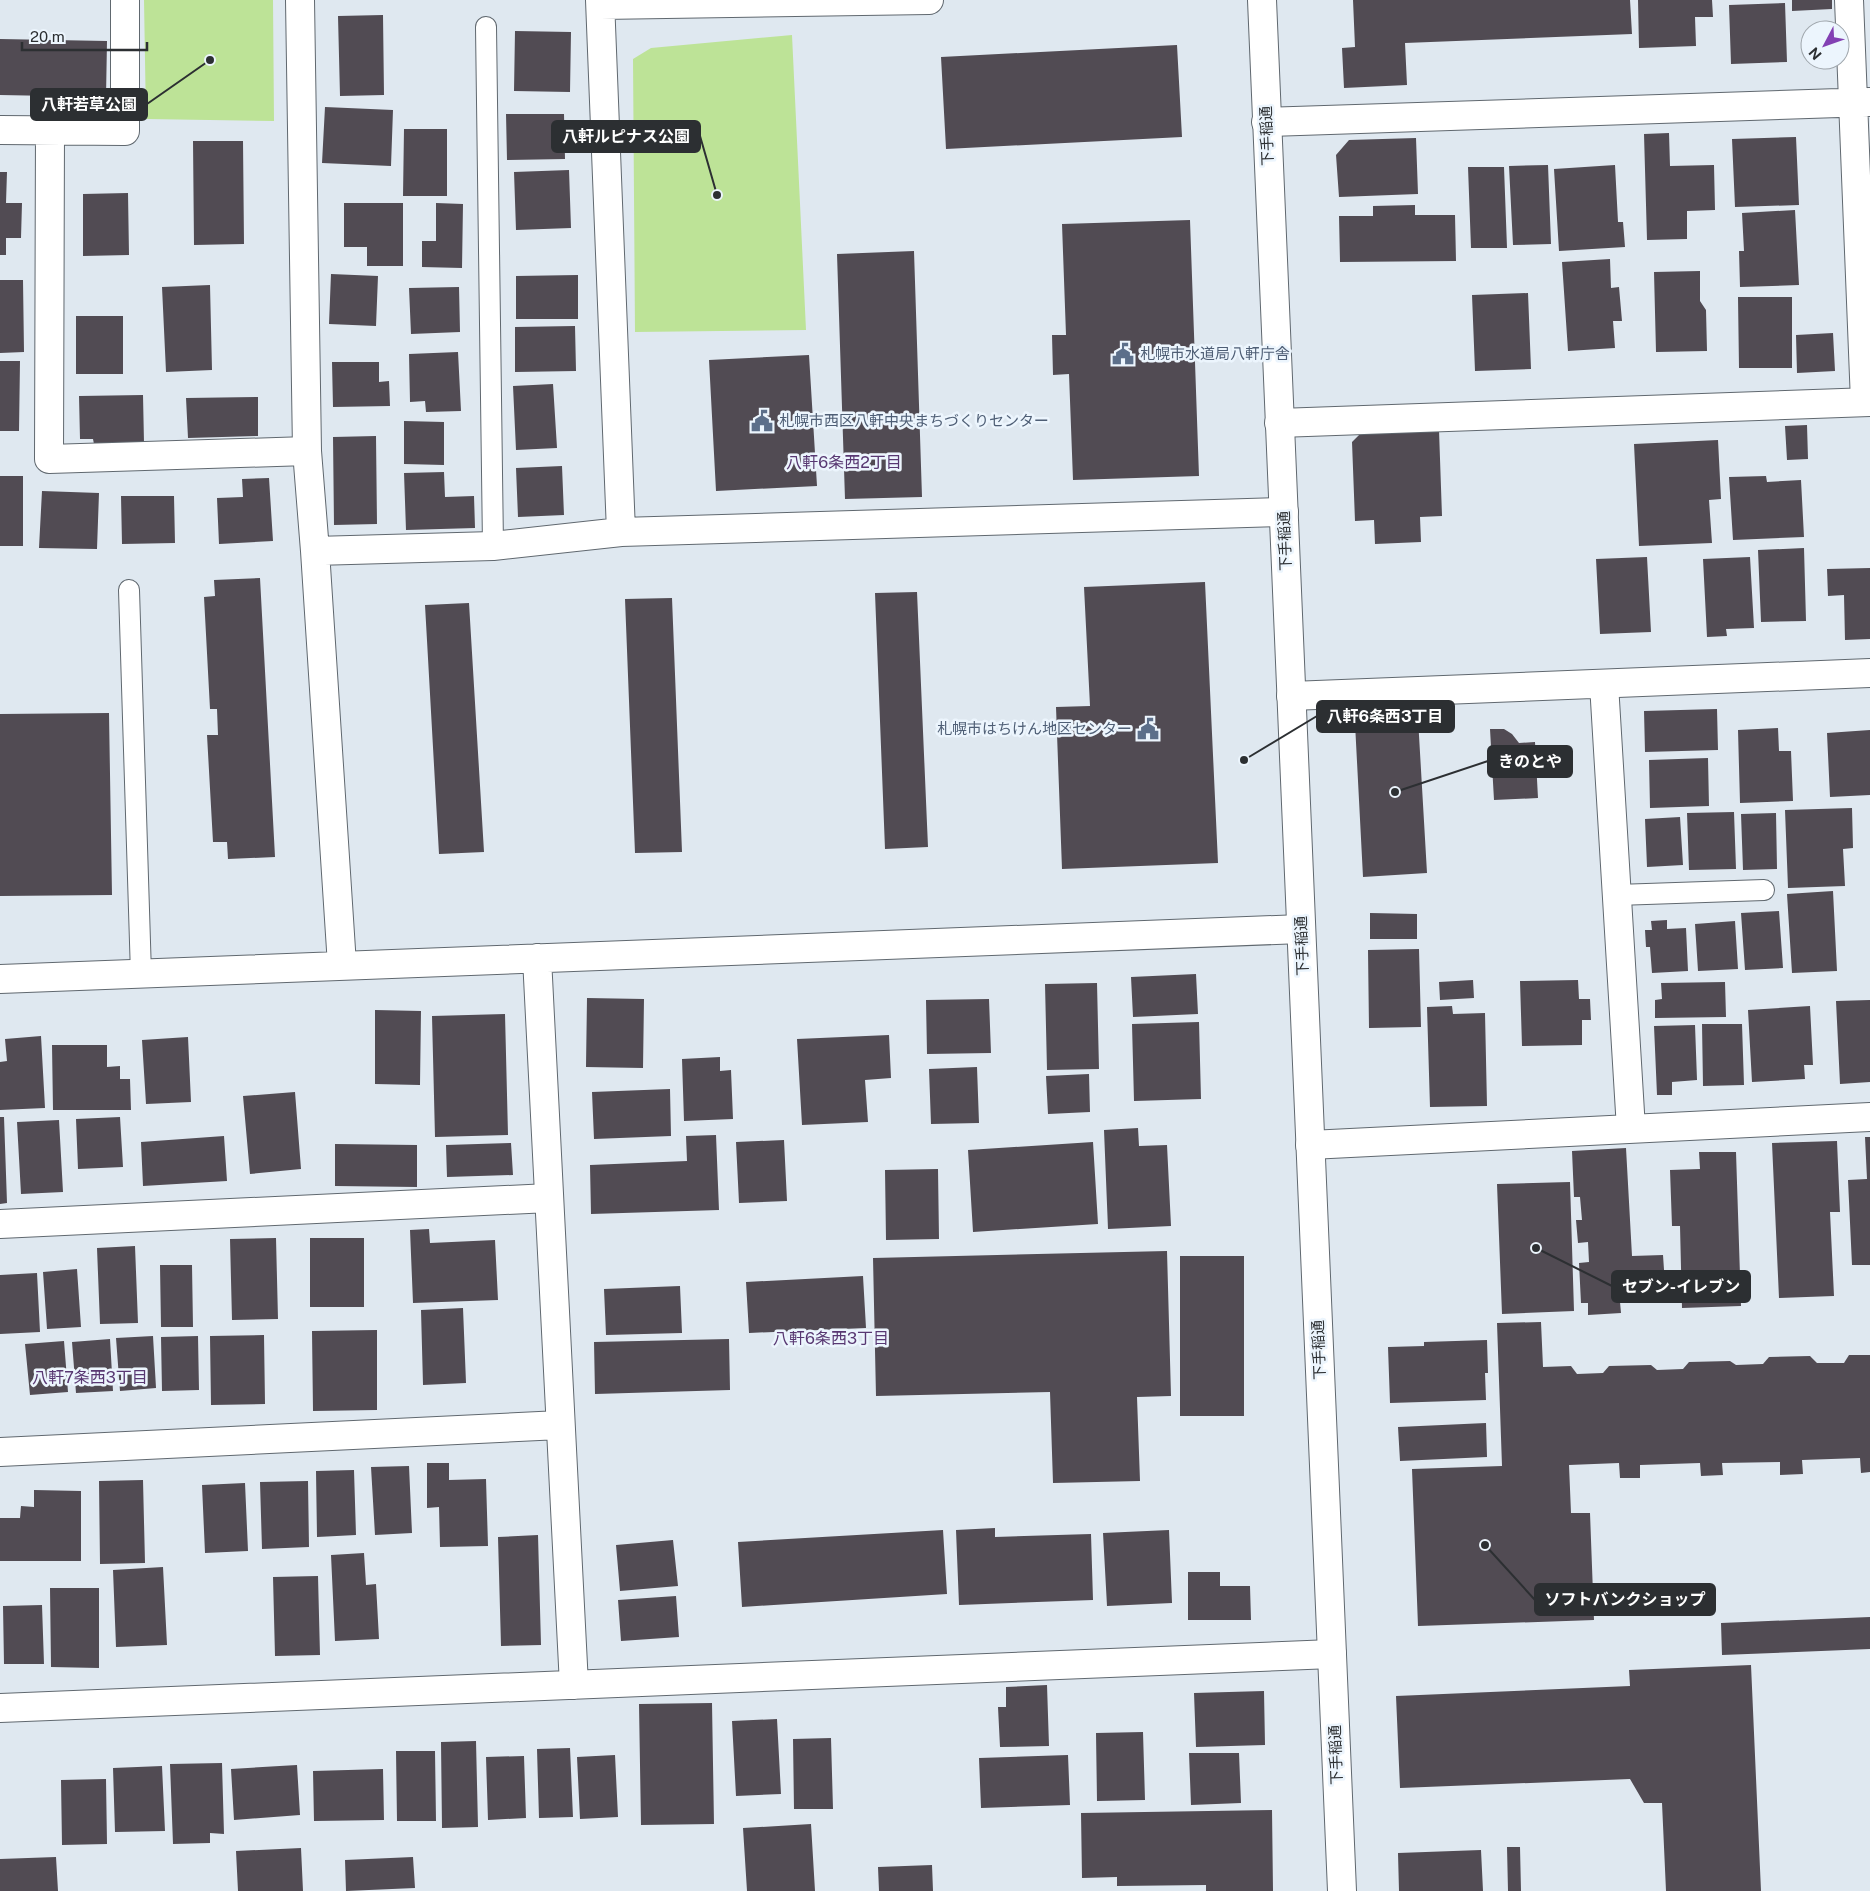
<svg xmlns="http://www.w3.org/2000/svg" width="1870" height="1891" viewBox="0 0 1870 1891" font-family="'Public Sans','Noto Sans JP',sans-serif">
	<rect width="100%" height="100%" fill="#dfe8f0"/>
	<path fill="#bde397" d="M 144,0 L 273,0 L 274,121 L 146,119 Z
		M 792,35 L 806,330 L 635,332 L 633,59 L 651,48 Z"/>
	<path fill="#514b53" d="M 1353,0 L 1630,0 L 1632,34 L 1405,43 L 1407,85 L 1344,88 L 1342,48 L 1355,47 Z
		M 1638,0 L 1712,0 L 1713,17 L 1695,17 L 1696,46 L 1639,48 Z
		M 1792,0 L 1832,0 L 1832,9 L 1792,11 Z
		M 1785,3 L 1787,62 L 1731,64 L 1729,5 Z
		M 383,15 L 384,95 L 340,96 L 338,16 Z
		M 515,31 L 571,32 L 570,92 L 514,91 Z
		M 0,39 L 107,41 L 106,97 L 0,95 Z
		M 1177,45 L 1182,137 L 946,149 L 941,57 Z
		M 325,107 L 393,110 L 391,166 L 322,163 Z
		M 506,114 L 564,114 L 565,159 L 507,160 Z
		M 404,129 L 447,129 L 447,196 L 403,196 Z
		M 1669,133 L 1670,166 L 1714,165 L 1715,210 L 1687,211 L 1687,239 L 1647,240 L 1644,134 Z
		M 1796,137 L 1799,205 L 1735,207 L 1732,139 Z
		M 1416,138 L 1418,194 L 1339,197 L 1336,155 L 1349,140 Z
		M 193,141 L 243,141 L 244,244 L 194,245 Z
		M 1548,165 L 1551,244 L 1513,245 L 1509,166 Z
		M 1615,165 L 1618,222 L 1623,222 L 1625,247 L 1559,251 L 1554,169 Z
		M 1468,167 L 1504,167 L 1507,248 L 1471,248 Z
		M 569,170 L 571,228 L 516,230 L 514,172 Z
		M 0,172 L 7,172 L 6,203 L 22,203 L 21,238 L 6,238 L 6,255 L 0,255 Z
		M 128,193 L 129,255 L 83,256 L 83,194 Z
		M 344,203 L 403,203 L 403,266 L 367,266 L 367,247 L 344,247 Z
		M 436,203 L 463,204 L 462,268 L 422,267 L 422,241 L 436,241 Z
		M 1415,205 L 1415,215 L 1455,215 L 1456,261 L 1340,262 L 1339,216 L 1373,216 L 1373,206 Z
		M 1795,210 L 1799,285 L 1740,287 L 1739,251 L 1744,251 L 1742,213 Z
		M 1190,220 L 1199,476 L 1073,480 L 1069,374 L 1053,375 L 1052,335 L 1066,335 L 1062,224 Z
		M 914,251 L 922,497 L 845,499 L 837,254 Z
		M 1610,259 L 1611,288 L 1619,287 L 1622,321 L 1613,321 L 1615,348 L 1568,351 L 1562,262 Z
		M 1700,271 L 1700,301 L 1706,310 L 1707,351 L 1656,352 L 1654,272 Z
		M 331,274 L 378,276 L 376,326 L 329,324 Z
		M 578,275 L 578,319 L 516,319 L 516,276 Z
		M 0,280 L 23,280 L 24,352 L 0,353 Z
		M 210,285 L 212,370 L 166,372 L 162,287 Z
		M 459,287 L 460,332 L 411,334 L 409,288 Z
		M 1528,293 L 1531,369 L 1475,371 L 1472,295 Z
		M 1738,297 L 1792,297 L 1792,368 L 1739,368 Z
		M 76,316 L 123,316 L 123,374 L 76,374 Z
		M 575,326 L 576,371 L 515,372 L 515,327 Z
		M 1833,333 L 1835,371 L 1797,373 L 1796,335 Z
		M 458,352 L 461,411 L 426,412 L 425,401 L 410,402 L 409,354 Z
		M 809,355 L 817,486 L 716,491 L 709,360 Z
		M 0,361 L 20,361 L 19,431 L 0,431 Z
		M 332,362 L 379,362 L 379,382 L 389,381 L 390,406 L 333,407 Z
		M 553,384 L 557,448 L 516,450 L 513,386 Z
		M 143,395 L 144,443 L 94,444 L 93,439 L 80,439 L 79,396 Z
		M 258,397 L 258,436 L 188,438 L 186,398 Z
		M 404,421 L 444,422 L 444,465 L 404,464 Z
		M 1807,425 L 1808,459 L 1787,460 L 1785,426 Z
		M 1439,430 L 1442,516 L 1420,517 L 1421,542 L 1375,544 L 1374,520 L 1355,521 L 1352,442 L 1361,433 Z
		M 376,436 L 377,524 L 334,525 L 333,437 Z
		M 1718,440 L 1721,499 L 1709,500 L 1712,543 L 1639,546 L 1634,444 Z
		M 562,466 L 564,515 L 518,517 L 516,468 Z
		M 444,472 L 445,497 L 474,496 L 475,528 L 406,530 L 404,473 Z
		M 0,476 L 23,476 L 23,546 L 0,546 Z
		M 1766,476 L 1767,482 L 1801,480 L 1804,537 L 1733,540 L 1729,477 Z
		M 269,478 L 273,541 L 219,544 L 217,498 L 243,497 L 242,479 Z
		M 42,491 L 99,493 L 97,549 L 39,548 Z
		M 121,496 L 174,496 L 175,543 L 122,544 Z
		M 1804,548 L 1806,621 L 1761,622 L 1758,550 Z
		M 1647,557 L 1651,632 L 1600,634 L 1596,559 Z
		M 1750,557 L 1754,628 L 1726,629 L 1727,636 L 1707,637 L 1703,559 Z
		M 1870,568 L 1870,639 L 1845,640 L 1844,595 L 1828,596 L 1827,569 Z
		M 260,578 L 275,857 L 228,859 L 227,842 L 213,842 L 207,735 L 218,735 L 217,709 L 210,709 L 204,597 L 215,596 L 214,580 Z
		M 1205,582 L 1218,863 L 1062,869 L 1056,707 L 1090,706 L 1084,587 Z
		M 917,592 L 928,847 L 885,849 L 875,593 Z
		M 672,598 L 682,852 L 635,853 L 625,599 Z
		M 469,603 L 484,852 L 439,854 L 425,605 Z
		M 1417,701 L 1427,873 L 1363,877 L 1354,704 Z
		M 1717,709 L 1718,750 L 1645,752 L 1644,711 Z
		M 109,713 L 112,895 L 0,896 L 0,714 Z
		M 1778,728 L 1779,751 L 1791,751 L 1793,801 L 1740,803 L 1738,730 Z
		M 1490,729 L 1504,729 L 1512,734 L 1519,743 L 1535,742 L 1538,798 L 1494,800 Z
		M 1870,730 L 1870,795 L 1830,797 L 1827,733 Z
		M 1708,758 L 1709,806 L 1650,808 L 1649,760 Z
		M 1852,808 L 1853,848 L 1843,849 L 1845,886 L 1788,888 L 1785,810 Z
		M 1734,812 L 1736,869 L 1689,870 L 1687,813 Z
		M 1776,813 L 1777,869 L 1743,870 L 1741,814 Z
		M 1680,817 L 1683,865 L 1647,867 L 1645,819 Z
		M 1833,891 L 1837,971 L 1792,973 L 1787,894 Z
		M 1779,911 L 1783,968 L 1745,970 L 1741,913 Z
		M 1370,913 L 1417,914 L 1417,939 L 1370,939 Z
		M 1667,920 L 1667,929 L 1686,928 L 1688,971 L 1652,973 L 1650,947 L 1646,947 L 1645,930 L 1652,930 L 1651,921 Z
		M 1735,921 L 1738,969 L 1698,971 L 1695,924 Z
		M 1419,949 L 1421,1027 L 1369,1028 L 1368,950 Z
		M 1196,974 L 1198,1014 L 1133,1017 L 1131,977 Z
		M 1473,980 L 1474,998 L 1440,1000 L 1439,982 Z
		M 1578,980 L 1579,999 L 1590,999 L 1591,1020 L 1582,1020 L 1582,1045 L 1522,1046 L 1520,981 Z
		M 1725,982 L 1726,1017 L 1655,1018 L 1655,1000 L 1662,999 L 1661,983 Z
		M 1097,983 L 1099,1069 L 1047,1070 L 1045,984 Z
		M 587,998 L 644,999 L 643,1068 L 586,1067 Z
		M 989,999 L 991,1053 L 927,1054 L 926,1000 Z
		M 1870,1000 L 1870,1082 L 1840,1084 L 1836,1001 Z
		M 1452,1006 L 1453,1014 L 1485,1013 L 1487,1106 L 1430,1107 L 1427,1007 Z
		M 1810,1006 L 1813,1065 L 1804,1065 L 1805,1079 L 1752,1082 L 1748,1010 Z
		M 375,1010 L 421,1011 L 420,1085 L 375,1084 Z
		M 505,1014 L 508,1135 L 435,1137 L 432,1016 Z
		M 1199,1022 L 1201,1099 L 1134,1101 L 1132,1024 Z
		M 1702,1024 L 1742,1024 L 1744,1085 L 1703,1086 Z
		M 1695,1025 L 1697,1080 L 1672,1082 L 1672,1095 L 1657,1095 L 1654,1026 Z
		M 889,1035 L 891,1078 L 865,1080 L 868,1122 L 802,1125 L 797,1039 Z
		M 41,1036 L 45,1108 L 0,1110 L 0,1062 L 7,1061 L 5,1039 Z
		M 188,1037 L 191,1102 L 146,1104 L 142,1040 Z
		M 52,1045 L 107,1045 L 107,1067 L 120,1066 L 120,1079 L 130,1079 L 131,1110 L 53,1110 Z
		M 720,1057 L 720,1071 L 731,1070 L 733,1119 L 684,1121 L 682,1059 Z
		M 977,1067 L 979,1123 L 931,1124 L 929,1069 Z
		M 1089,1074 L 1090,1112 L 1048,1114 L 1046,1076 Z
		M 670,1089 L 671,1136 L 594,1139 L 592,1092 Z
		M 295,1092 L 301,1169 L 250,1174 L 243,1096 Z
		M 0,1117 L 4,1117 L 7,1203 L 0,1204 Z
		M 120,1117 L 123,1167 L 78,1169 L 76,1119 Z
		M 59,1120 L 63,1192 L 21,1194 L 17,1122 Z
		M 1138,1128 L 1139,1146 L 1167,1145 L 1171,1226 L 1108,1229 L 1104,1130 Z
		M 716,1135 L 719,1210 L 591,1214 L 590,1165 L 687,1161 L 686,1136 Z
		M 224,1136 L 227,1181 L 143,1186 L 141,1142 Z
		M 1865,1137 L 1870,1137 L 1870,1265 L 1852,1265 L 1848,1180 L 1867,1179 Z
		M 784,1140 L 787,1201 L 739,1203 L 736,1142 Z
		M 1837,1141 L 1840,1212 L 1830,1212 L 1834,1296 L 1779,1298 L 1772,1143 Z
		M 1093,1142 L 1098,1224 L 973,1232 L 968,1150 Z
		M 511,1143 L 513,1175 L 447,1177 L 446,1145 Z
		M 335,1144 L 417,1145 L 417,1187 L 335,1186 Z
		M 1626,1148 L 1632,1256 L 1663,1255 L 1666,1299 L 1620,1302 L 1621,1313 L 1588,1315 L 1588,1303 L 1581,1303 L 1579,1263 L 1589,1262 L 1588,1242 L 1578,1243 L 1576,1220 L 1582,1220 L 1580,1197 L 1574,1197 L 1572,1151 Z
		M 1699,1152 L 1736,1152 L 1741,1306 L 1682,1308 L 1680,1226 L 1672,1226 L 1670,1170 L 1700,1169 Z
		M 938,1169 L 939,1239 L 886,1240 L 885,1170 Z
		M 1570,1182 L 1574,1311 L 1502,1314 L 1497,1184 Z
		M 429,1229 L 430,1243 L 495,1240 L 498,1300 L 413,1303 L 410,1230 Z
		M 276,1238 L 278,1319 L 232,1320 L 230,1239 Z
		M 310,1238 L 364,1238 L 364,1307 L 310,1307 Z
		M 135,1246 L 138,1323 L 100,1324 L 97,1248 Z
		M 1167,1251 L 1171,1396 L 1137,1397 L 1140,1481 L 1053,1483 L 1050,1392 L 876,1396 L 873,1258 Z
		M 1180,1256 L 1244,1256 L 1244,1416 L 1180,1416 Z
		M 160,1265 L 192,1265 L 193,1327 L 161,1327 Z
		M 77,1269 L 81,1327 L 47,1329 L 43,1272 Z
		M 37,1273 L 40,1332 L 0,1334 L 0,1275 Z
		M 863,1276 L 866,1328 L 749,1333 L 746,1282 Z
		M 680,1286 L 682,1333 L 606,1335 L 604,1289 Z
		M 463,1308 L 466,1383 L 423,1385 L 421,1310 Z
		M 1541,1322 L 1543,1367 L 1571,1366 L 1577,1374 L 1603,1373 L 1609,1366 L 1651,1365 L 1657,1370 L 1683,1369 L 1689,1362 L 1730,1361 L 1736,1365 L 1763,1364 L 1769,1357 L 1810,1356 L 1817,1363 L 1844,1363 L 1849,1355 L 1870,1355 L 1870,1472 L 1861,1473 L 1860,1458 L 1802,1460 L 1803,1474 L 1780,1475 L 1780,1462 L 1722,1463 L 1723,1475 L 1701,1476 L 1700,1463 L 1640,1465 L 1640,1478 L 1620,1478 L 1619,1463 L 1569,1465 L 1571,1513 L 1590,1513 L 1594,1620 L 1418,1626 L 1412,1469 L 1502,1466 L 1497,1323 Z
		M 377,1330 L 377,1410 L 313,1411 L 312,1331 Z
		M 264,1335 L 265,1404 L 211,1405 L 210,1336 Z
		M 153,1336 L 156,1388 L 120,1391 L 116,1338 Z
		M 198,1336 L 199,1390 L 162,1391 L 161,1337 Z
		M 110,1339 L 113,1391 L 76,1393 L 72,1342 Z
		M 729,1339 L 730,1390 L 595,1394 L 594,1342 Z
		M 1487,1340 L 1488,1373 L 1485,1373 L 1486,1400 L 1390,1403 L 1388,1347 L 1424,1346 L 1424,1342 Z
		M 64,1341 L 68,1392 L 30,1395 L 25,1344 Z
		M 1486,1423 L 1487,1457 L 1400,1461 L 1398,1427 Z
		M 427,1463 L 449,1463 L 449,1480 L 486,1479 L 488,1546 L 440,1547 L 439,1507 L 427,1508 Z
		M 409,1466 L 412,1533 L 375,1535 L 371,1467 Z
		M 354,1470 L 356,1535 L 317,1537 L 316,1471 Z
		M 143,1480 L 145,1563 L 100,1564 L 99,1481 Z
		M 308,1481 L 309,1547 L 262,1549 L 260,1482 Z
		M 245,1483 L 248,1551 L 205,1553 L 202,1485 Z
		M 34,1490 L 81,1491 L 81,1561 L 0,1561 L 0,1518 L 20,1518 L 21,1506 L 34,1507 Z
		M 995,1528 L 995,1537 L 1091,1534 L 1093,1600 L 959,1605 L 956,1530 Z
		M 943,1530 L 947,1594 L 742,1607 L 738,1542 Z
		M 1169,1530 L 1172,1603 L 1107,1606 L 1103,1533 Z
		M 538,1535 L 541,1645 L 501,1646 L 498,1537 Z
		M 673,1540 L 678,1586 L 620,1591 L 616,1545 Z
		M 364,1553 L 366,1585 L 376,1584 L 379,1639 L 335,1641 L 331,1555 Z
		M 163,1567 L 167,1645 L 116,1647 L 113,1570 Z
		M 1188,1572 L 1220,1572 L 1220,1586 L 1250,1586 L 1251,1620 L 1188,1620 Z
		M 318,1576 L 320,1655 L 275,1656 L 273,1577 Z
		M 50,1588 L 99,1588 L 99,1668 L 51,1667 Z
		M 676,1596 L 679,1637 L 621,1641 L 618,1600 Z
		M 42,1605 L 44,1664 L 4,1664 L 3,1606 Z
		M 1870,1617 L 1870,1649 L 1722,1655 L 1721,1623 Z
		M 1751,1665 L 1761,1891 L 1666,1891 L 1662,1803 L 1644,1803 L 1630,1779 L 1400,1788 L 1396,1696 L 1630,1686 L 1629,1670 Z
		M 1047,1685 L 1049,1746 L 1000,1747 L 998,1707 L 1006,1707 L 1006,1687 Z
		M 1264,1691 L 1265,1745 L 1196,1747 L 1194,1693 Z
		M 712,1703 L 714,1824 L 641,1825 L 639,1704 Z
		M 777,1719 L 781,1794 L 736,1796 L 732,1721 Z
		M 1143,1732 L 1145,1800 L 1097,1801 L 1096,1733 Z
		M 831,1738 L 833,1809 L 794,1809 L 793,1739 Z
		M 476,1741 L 478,1827 L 442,1828 L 441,1742 Z
		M 570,1748 L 573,1817 L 539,1818 L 537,1749 Z
		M 396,1751 L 435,1751 L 436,1821 L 397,1821 Z
		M 1189,1753 L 1239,1753 L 1241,1803 L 1191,1805 Z
		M 615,1755 L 618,1817 L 580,1819 L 577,1757 Z
		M 1068,1755 L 1070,1805 L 981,1808 L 979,1758 Z
		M 524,1756 L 526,1818 L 488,1820 L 486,1757 Z
		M 222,1763 L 224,1834 L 210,1833 L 210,1843 L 173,1844 L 170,1764 Z
		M 297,1765 L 300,1815 L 234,1820 L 231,1769 Z
		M 162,1766 L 165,1831 L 115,1832 L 113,1768 Z
		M 383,1769 L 384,1820 L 314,1821 L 313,1771 Z
		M 106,1779 L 107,1844 L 62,1845 L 61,1780 Z
		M 1272,1810 L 1273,1891 L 1206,1891 L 1206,1885 L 1117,1886 L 1117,1877 L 1082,1878 L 1081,1813 Z
		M 811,1824 L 815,1891 L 747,1891 L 743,1828 Z
		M 1507,1847 L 1520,1847 L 1521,1891 L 1508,1891 Z
		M 301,1848 L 303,1891 L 238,1891 L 236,1851 Z
		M 1481,1850 L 1483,1891 L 1399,1891 L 1398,1853 Z
		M 56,1857 L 58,1891 L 0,1891 L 0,1859 Z
		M 413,1857 L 415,1888 L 346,1891 L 345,1860 Z
		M 932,1865 L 933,1891 L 879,1891 L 878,1867 Z"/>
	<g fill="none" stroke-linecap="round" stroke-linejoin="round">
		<g stroke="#60686f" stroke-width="22">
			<path id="lane" d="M 486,27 L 493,546
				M 129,590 L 141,974
				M 1617,895 L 1764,890"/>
		</g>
		<g stroke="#60686f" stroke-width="30">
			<path id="street" d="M 300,0 L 307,451 L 315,551 L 342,965
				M 600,0 L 621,532
				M 1849,0 L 1865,402
				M 601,5 L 929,0
				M 1266,122 L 1870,102
				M 0,130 L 125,131 L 125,0
				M 50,131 L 49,459 L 307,451
				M 1279,423 L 1870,402
				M 315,551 L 493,546 L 621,532 L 1284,512
				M 1604,684 L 1631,1129
				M 1291,696 L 1870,673
				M 537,958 L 574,1685
				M 0,979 L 1301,929
				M 1310,1145 L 1870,1117
				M 0,1224 L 549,1198
				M 0,1452 L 560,1425
				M 0,1708 L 1332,1654"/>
		</g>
		<g stroke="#60686f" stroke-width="30">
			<path id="secondary" d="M 1262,0 L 1342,1891"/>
		</g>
		<use href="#lane" stroke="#fff" stroke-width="20"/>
		<use href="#street" stroke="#fff" stroke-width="28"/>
		<use href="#secondary" stroke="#fff" stroke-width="28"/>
	</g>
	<defs>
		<g id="civic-bare" transform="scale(1.725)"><path d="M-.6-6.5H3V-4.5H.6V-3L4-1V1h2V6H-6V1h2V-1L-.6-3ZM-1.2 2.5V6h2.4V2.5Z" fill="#5c6f8a" stroke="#ecf5fd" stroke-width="2.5" paint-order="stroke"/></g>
	</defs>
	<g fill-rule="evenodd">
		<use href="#civic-bare" x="1123" y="354"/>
		<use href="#civic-bare" x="762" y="421"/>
		<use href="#civic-bare" x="1148" y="729"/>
	</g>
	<g text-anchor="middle" stroke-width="5" stroke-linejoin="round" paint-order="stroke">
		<g font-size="15" fill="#2c2f32" stroke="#ecf5fd">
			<text transform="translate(1267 136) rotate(-92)" y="5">下手稲通</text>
			<text transform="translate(1285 541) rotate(-92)" y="5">下手稲通</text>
			<text transform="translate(1302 946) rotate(-92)" y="5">下手稲通</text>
			<text transform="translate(1319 1350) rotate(-92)" y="5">下手稲通</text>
			<text transform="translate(1336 1755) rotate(-92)" y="5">下手稲通</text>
		</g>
		<g font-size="15" fill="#4e5e75" stroke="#ecf5fd" text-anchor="start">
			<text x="1140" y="359">札幌市水道局八軒庁舎</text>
			<text x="779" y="426">札幌市西区八軒中央まちづくりセンター</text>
			<text x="1132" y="734" text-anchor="end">札幌市はちけん地区センター</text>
		</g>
		<g font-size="16" fill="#583872" stroke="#ecf5fd">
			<text x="844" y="468">八軒6条西2丁目</text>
			<text x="831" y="1344">八軒6条西3丁目</text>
			<text x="90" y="1383">八軒7条西3丁目</text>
		</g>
	</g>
	<path fill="none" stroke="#2c2f32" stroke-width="2" d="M210 60L147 104M717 195L700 136M1244 760L1317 716M1395 792L1488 761M1536 1248L1612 1286M1485 1545L1535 1600"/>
	<g fill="#2c2f32" stroke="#ecf5fd" stroke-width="2">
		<circle cx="210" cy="60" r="5"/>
		<circle cx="717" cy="195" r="5"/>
		<circle cx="1244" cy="760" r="5"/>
		<circle cx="1395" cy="792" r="5"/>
		<circle cx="1536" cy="1248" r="5"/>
		<circle cx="1485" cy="1545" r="5"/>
	</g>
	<g fill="#2c2f32" stroke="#2c2f32" stroke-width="2">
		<rect x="31" y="89" width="116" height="31" rx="5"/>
		<rect x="552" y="121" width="148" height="31" rx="5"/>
		<rect x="1317" y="701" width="137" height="31" rx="5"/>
		<rect x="1488" y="746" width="84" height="31" rx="5"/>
		<rect x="1612" y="1271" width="138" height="31" rx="5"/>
		<rect x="1535" y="1584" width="180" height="31" rx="5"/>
	</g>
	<g font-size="16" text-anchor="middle" font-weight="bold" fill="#fff">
		<text x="89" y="110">八軒若草公園</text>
		<text x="626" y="142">八軒ルピナス公園</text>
		<text x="1385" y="722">八軒6条西3丁目</text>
		<text x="1530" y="767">きのとや</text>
		<text x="1681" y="1292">セブン-イレブン</text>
		<text x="1625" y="1605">ソフトバンクショップ</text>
	</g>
	<g transform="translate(1825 45) rotate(229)"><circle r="24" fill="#ecf5fd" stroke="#9fa6ac"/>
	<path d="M0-4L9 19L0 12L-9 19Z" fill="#8340b3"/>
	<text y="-8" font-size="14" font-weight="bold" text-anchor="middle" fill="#2c2f32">N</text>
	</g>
	<path d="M22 42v8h125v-8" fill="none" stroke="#2c2f32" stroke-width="2.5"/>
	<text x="30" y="42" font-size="15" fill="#2c2f32" stroke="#ecf5fd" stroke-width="4" paint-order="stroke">20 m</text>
</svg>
